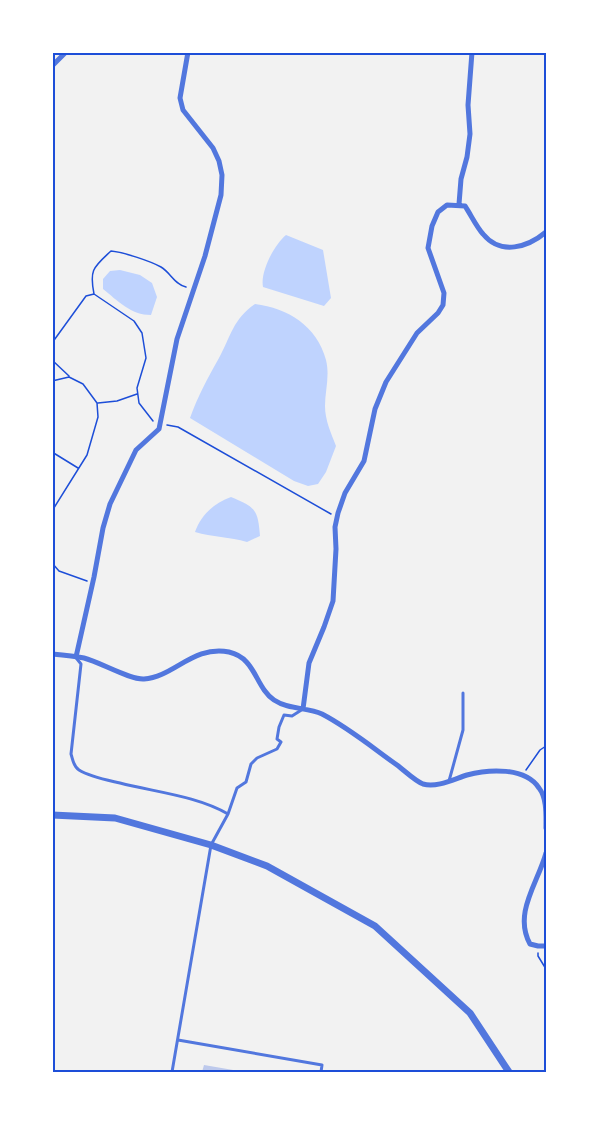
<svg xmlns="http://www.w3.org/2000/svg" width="599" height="1125" viewBox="0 0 599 1125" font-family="'Roboto Condensed',sans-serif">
	<rect width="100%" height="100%" fill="#f2f2f2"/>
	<path fill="#bfd3fe" d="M 286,235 L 323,250 L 331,298 L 324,306 L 263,287 C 260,272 274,245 286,235 Z
		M 120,270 L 140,275 L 152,283 L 157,297 L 151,315 C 131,315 118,301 103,289 L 103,279 L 110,271 Z
		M 255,304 C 288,308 317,326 326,360 C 330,376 325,391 325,406 C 325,420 331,433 336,446 L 326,472 L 318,484 L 308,486 L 294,481 L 190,418 C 198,396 207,379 219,358 C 231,336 233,319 255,304 Z
		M 231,497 C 255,507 258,509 260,536 L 247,542 C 230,537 212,537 195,532 C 201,515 214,503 231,497 Z"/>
	<path fill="#bdc9ec" d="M 204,1065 L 239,1071 L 239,1072 L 202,1072 Z"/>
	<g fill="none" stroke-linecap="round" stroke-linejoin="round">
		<path stroke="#1d4ed8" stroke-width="1.5" d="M 94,294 L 134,321 L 142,333 L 146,358 L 137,388 L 139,403 L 153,421
			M 52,343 L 86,296 L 94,294 C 89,269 94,267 111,251 C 123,252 150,261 161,267 C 171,273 174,284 186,287
			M 52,360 L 69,376
			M 52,381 L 69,377 L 83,384 L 97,403 L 98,417 L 87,455 L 52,511
			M 98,403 L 117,401 L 137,394
			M 167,425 L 178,427 L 331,514
			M 52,452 L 78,468
			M 52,563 L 59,571 L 87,581
			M 526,770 L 540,750 L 546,746
			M 538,953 L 538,956 L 546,969"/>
		<path stroke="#5277de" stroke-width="3" d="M 77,659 L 81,664 L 71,754 C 73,760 73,766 79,770 C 90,777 107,780 120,783 C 155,792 197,796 228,814
			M 449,781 L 463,730 L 463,693
			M 178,1040 L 322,1065 L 321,1072
			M 172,1072 L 211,845 L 228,814 L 237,788 L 246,782 L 251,764 L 257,758 L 277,749 L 281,742 L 277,739 L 279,727 L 284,715 L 292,716 L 303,709"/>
		<path stroke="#5277de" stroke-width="5" d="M 52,66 L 66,52
			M 459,204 L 461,179 L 467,157 L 470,134 L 468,105 L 472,52
			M 52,654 C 63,655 74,656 84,658 C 100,662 130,680 144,679 C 174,677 193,645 229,652 C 256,658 255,687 274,700 C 289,710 307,707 322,714 C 349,728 373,748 397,765 C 405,771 415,781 423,784 C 437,788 454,779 467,775 C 489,769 525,767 539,788 C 547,798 546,815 546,828
			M 76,657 L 94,577 L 103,528 L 110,504 L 136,450 L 159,429 L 177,339 L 205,256 L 221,195 L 222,175 L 219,161 L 213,148 L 183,110 L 180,98 L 188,52
			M 303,709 L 309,663 L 324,627 L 333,601 L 336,549 L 335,527 L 338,513 L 345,493 L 364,461 L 375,409 L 386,382 L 417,333 L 438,313 L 443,305 L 444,293 L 428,248 L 432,226 L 438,212 L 447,205 L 465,206 C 471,215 476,226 483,234 C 501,256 528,247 546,232
			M 546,853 C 538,883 513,913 530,944 L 538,946 L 546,946"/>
		<path stroke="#5277de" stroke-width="7" d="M 52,815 L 115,818 L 211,845 L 267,866 L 375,926 L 470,1013 L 509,1072"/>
	</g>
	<rect width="599" height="1125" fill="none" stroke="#ffffff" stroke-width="108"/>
	<rect x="54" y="54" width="491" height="1017" fill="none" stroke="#1d4ed8" stroke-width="2"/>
</svg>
